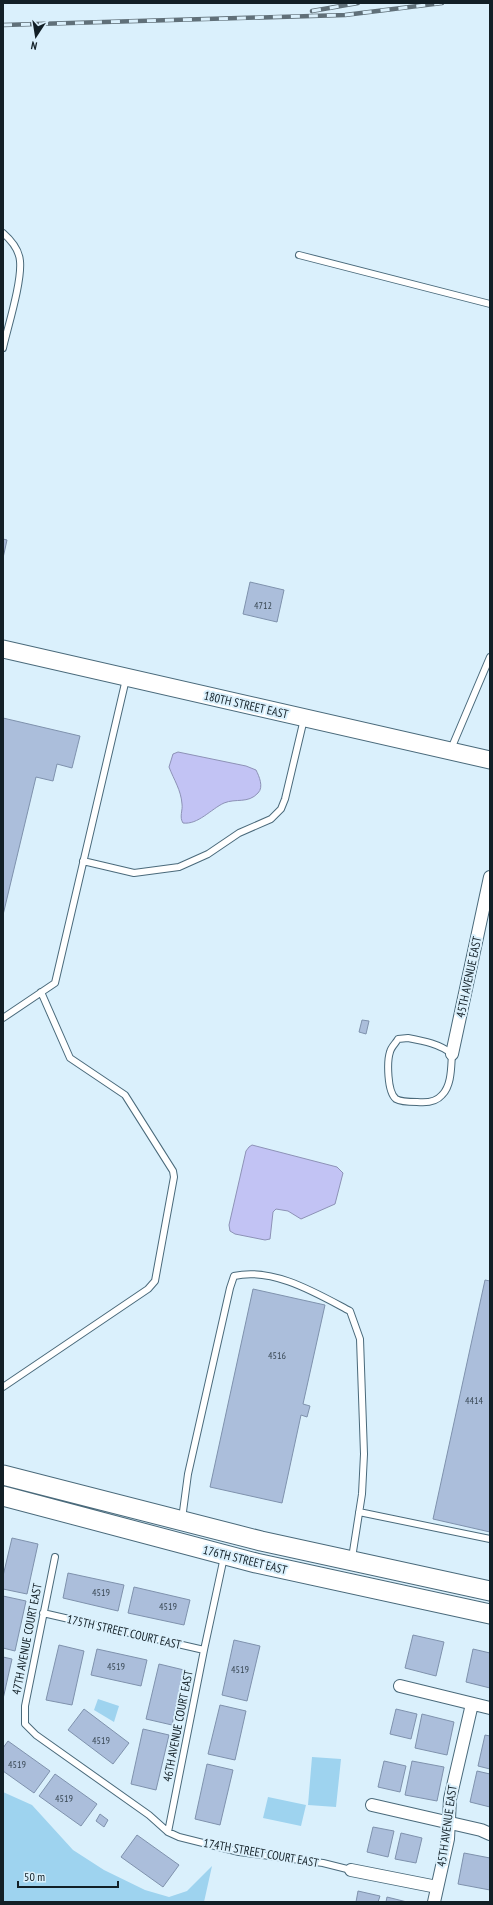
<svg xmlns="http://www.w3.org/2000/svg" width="493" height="1905" viewBox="0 0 493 1905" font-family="'PT Sans Narrow',sans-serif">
	<rect width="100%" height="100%" fill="#daf0fc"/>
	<path fill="#9ed3ef" d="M 98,1699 L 119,1706 L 114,1722 L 94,1710 Z
		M 312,1757 L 341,1759 L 336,1807 L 308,1805 Z
		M 3,1792 L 32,1805 L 73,1850 L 104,1870 L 145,1890 L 169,1897 L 187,1891 L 212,1866 L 204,1902 L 3,1902 Z
		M 268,1797 L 306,1805 L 301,1826 L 263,1818 Z"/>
	<path fill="#c2c3f4" stroke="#8d92b6" d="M 178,752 L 246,766 L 256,770 C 259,776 264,787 258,793 C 248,804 236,798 224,803 C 211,809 198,825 183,823 C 179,817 183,810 182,804 C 181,790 174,780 169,767 L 173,754 Z
		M 252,1145 L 337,1167 L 343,1173 L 335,1204 L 301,1219 L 288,1211 L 276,1209 L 273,1212 L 270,1239 L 265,1240 L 235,1234 L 230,1231 L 229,1225 L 246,1151 L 249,1147 Z"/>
	<path fill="#abbedb" stroke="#7f92ad" d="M 3,539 L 7,540 L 3,558 Z
		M 250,582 L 284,590 L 277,622 L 243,614 Z
		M 3,718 L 80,736 L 72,768 L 57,764 L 53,781 L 36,777 L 3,915 Z
		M 362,1020 L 369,1021 L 366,1034 L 359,1032 Z
		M 485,1280 L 490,1281 L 490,1532 L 433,1519 Z
		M 253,1289 L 325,1305 L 303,1404 L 310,1406 L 307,1417 L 301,1415 L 282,1503 L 210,1487 Z
		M 12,1538 L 38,1544 L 27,1594 L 3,1589 L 3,1576 Z
		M 68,1573 L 124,1585 L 118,1611 L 63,1598 Z
		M 134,1587 L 190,1600 L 184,1625 L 128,1613 Z
		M 3,1596 L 26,1601 L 15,1651 L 3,1648 Z
		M 413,1635 L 444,1642 L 436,1676 L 405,1668 Z
		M 234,1640 L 260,1646 L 247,1701 L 222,1695 Z
		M 59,1645 L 84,1651 L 72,1705 L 46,1700 Z
		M 97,1649 L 147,1660 L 141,1686 L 91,1675 Z
		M 473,1649 L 490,1653 L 490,1688 L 466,1682 Z
		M 3,1657 L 12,1659 L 3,1699 Z
		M 159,1664 L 184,1670 L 172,1725 L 146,1719 Z
		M 220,1705 L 246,1711 L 235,1760 L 208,1754 Z
		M 84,1709 L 129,1743 L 113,1764 L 68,1730 Z
		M 396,1709 L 417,1714 L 411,1739 L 390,1734 Z
		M 422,1714 L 454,1722 L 447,1755 L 415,1748 Z
		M 143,1729 L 169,1735 L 156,1790 L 131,1784 Z
		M 485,1735 L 490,1736 L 490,1769 L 478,1766 Z
		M 8,1741 L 50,1771 L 34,1793 L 3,1771 L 3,1748 Z
		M 384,1761 L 406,1766 L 400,1792 L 378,1787 Z
		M 412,1761 L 444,1767 L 437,1801 L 405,1795 Z
		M 207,1764 L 233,1770 L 220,1825 L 195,1819 Z
		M 477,1771 L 490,1774 L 490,1807 L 470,1802 Z
		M 55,1774 L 97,1804 L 81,1826 L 39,1796 Z
		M 100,1814 L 108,1820 L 104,1827 L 96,1821 Z
		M 373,1827 L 394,1831 L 388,1857 L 367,1852 Z
		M 401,1833 L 422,1838 L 416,1863 L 395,1859 Z
		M 137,1835 L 179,1865 L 163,1887 L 121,1857 Z
		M 464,1853 L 490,1858 L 490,1890 L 458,1884 Z
		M 358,1891 L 380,1896 L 378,1902 L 356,1902 Z
		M 387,1897 L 407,1902 L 386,1902 Z"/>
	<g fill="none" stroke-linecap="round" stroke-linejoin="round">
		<g stroke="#4a6a7b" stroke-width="8">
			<path id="lane" d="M 3,233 C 11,240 19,249 20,261 C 22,282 8,326 3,348
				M 299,255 L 490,304
				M 451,749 L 490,657
				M 83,861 L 134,873 L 179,867 L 208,854 L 239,833 L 271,819 L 281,809 L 285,799 L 304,719
				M 3,1018 L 55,983 L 126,679
				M 408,1038 C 424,1041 440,1044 452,1054 C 451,1066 452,1085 442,1095 C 436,1102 426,1103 417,1102 C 411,1102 401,1102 396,1099 C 387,1092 387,1061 390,1052 C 391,1047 396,1043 398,1039 Z
				M 3,1387 L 148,1289 L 155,1281 L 174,1177 L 173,1171 L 125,1095 L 70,1058 L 41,992
				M 359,1512 L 490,1539
				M 182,1519 L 188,1474 L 230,1288 L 234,1276 C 273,1267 316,1293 350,1311 L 360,1339 L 364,1454 L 362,1494 L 352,1558
				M 55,1557 L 25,1706 L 25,1724 L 36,1735 L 149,1815 L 168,1832 L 179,1837 L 239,1852 L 323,1863 L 351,1870
				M 43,1613 L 204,1650
				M 168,1832 L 204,1650 L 224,1557"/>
		</g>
		<g stroke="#4a6a7b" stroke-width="14">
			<path id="street" d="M 452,1054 L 490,877
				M 400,1686 L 490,1708
				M 372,1805 L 481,1830 L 490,1834
				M 351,1870 L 437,1887
				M 434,1902 L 448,1839 L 450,1799 L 472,1704"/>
		</g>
		<g stroke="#4a6a7b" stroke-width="19">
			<path id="secondary" d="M 3,649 L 490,760"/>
		</g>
		<g stroke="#4a6a7b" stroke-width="21">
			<path id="primary" d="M 3,1475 L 261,1541 L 490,1591
				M 3,1496 L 256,1563 L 490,1614"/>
		</g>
		<use href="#lane" stroke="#fff" stroke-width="6"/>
		<use href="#street" stroke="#fff" stroke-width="12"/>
		<use href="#secondary" stroke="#fff" stroke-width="17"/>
		<use href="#primary" stroke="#fff" stroke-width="19"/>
		<g stroke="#607079" stroke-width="4.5">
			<path id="rail" d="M 312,11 L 358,3
				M 3,25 L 345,15 L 442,3"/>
		</g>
		<use href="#rail" stroke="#daf0fc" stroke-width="3" stroke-dasharray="9" stroke-linecap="butt"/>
	</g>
	<g text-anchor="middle" stroke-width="4" stroke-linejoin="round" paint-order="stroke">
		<g font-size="10" fill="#384753">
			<text x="263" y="609">4712</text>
			<text x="277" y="1359">4516</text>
			<text x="474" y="1404">4414</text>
			<text x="101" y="1596">4519</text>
			<text x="168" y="1610">4519</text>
			<text x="116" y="1670">4519</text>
			<text x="240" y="1673">4519</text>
			<text x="101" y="1744">4519</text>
			<text x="17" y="1768">4519</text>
			<text x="64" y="1802">4519</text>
		</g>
		<g font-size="12" fill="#121f26" stroke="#daf0fc">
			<text transform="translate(246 705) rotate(13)" y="4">180TH STREET EAST</text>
			<text transform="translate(469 977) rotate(-78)" y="4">45TH AVENUE EAST</text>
			<text transform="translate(245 1560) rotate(14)" y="4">176TH STREET EAST</text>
			<text transform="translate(124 1632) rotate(13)" y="4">175TH STREET COURT EAST</text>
			<text transform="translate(27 1639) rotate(-79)" y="4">47TH AVENUE COURT EAST</text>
			<text transform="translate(178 1726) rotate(-79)" y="4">46TH AVENUE COURT EAST</text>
			<text transform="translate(447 1826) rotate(-82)" y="4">45TH AVENUE EAST</text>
			<text transform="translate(261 1853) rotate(10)" y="4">174TH STREET COURT EAST</text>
		</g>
	</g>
	<rect width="493" height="1905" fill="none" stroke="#121f26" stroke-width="8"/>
	<g transform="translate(36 36) rotate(192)" stroke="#daf0fc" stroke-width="3" paint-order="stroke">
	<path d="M0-3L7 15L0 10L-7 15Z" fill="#121f26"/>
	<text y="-6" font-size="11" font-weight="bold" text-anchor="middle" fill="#121f26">N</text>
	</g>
	<path d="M18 1881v6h100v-6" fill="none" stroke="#121f26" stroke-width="2"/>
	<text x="24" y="1881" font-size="12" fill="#121f26" stroke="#daf0fc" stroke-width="3" paint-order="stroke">50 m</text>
</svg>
